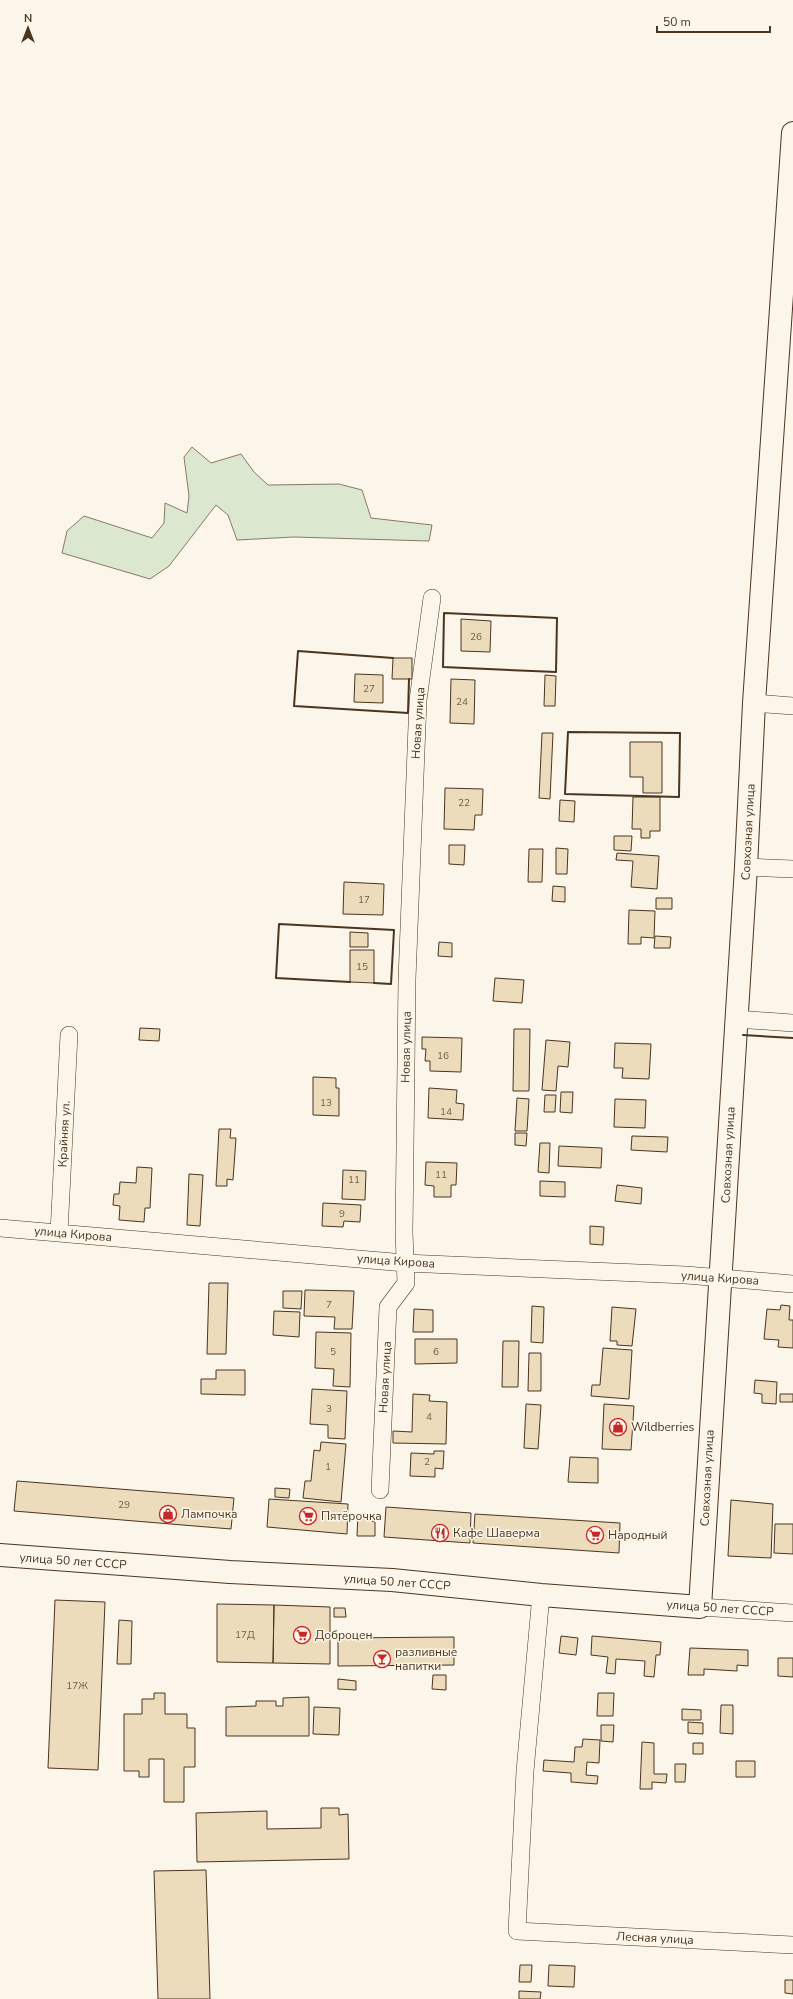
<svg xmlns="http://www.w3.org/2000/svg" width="793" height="1999" viewBox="0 0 793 1999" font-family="'Nunito Sans',sans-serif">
	<rect width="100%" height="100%" fill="#fbf6e9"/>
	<path fill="#dce7d0" stroke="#887966" d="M 192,447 L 211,463 L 241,454 L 254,472 L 268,485 L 339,484 L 362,490 L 371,518 L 432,525 L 429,541 L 294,537 L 237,540 L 228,515 L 216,505 L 169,566 L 150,579 L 62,553 L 67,531 L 84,516 L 152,538 L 164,523 L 165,503 L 187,513 L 189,496 L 184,457 Z"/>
	<path fill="#ecdcbc" stroke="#4a3520" d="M 461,619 L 491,621 L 490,652 L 461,651 Z
		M 393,658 L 412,658 L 412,679 L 392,679 Z
		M 355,674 L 383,675 L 383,703 L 354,702 Z
		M 545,675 L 556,676 L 555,706 L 544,706 Z
		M 451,679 L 475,680 L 474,724 L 450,723 Z
		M 542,733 L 553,733 L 550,799 L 539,798 Z
		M 630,742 L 662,742 L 662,793 L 643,793 L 643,777 L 630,777 Z
		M 445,788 L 483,789 L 482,815 L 475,815 L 474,830 L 444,829 Z
		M 633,797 L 660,797 L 660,831 L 650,831 L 650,838 L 641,838 L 641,829 L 632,829 Z
		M 560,800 L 575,801 L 574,822 L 559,821 Z
		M 614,836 L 632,836 L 631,851 L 614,850 Z
		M 449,845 L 465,845 L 464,865 L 449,864 Z
		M 556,848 L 568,849 L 567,874 L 556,874 Z
		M 529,849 L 543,849 L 542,882 L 528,882 Z
		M 617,853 L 659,856 L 657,889 L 631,887 L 633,861 L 616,860 Z
		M 344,882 L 384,884 L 383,915 L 343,914 Z
		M 553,886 L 565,887 L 565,902 L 552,901 Z
		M 656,898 L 672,898 L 672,909 L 656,909 Z
		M 629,910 L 655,911 L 654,938 L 641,937 L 641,944 L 628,944 Z
		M 350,932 L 368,933 L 368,947 L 350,947 Z
		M 655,936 L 671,937 L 670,948 L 654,948 Z
		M 439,942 L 452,943 L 452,957 L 438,956 Z
		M 350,950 L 374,950 L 374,983 L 350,982 Z
		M 495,978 L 524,980 L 522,1003 L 493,1001 Z
		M 140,1028 L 160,1029 L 159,1041 L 139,1040 Z
		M 514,1029 L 530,1029 L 529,1091 L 513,1091 Z
		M 422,1037 L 462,1038 L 461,1072 L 430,1071 L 430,1061 L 425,1061 L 426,1049 L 422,1049 Z
		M 546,1040 L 570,1042 L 568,1067 L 558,1066 L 556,1091 L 542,1090 Z
		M 615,1043 L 651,1044 L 649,1079 L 622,1078 L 623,1068 L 614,1068 Z
		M 313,1077 L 336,1078 L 336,1088 L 339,1088 L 339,1116 L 313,1115 Z
		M 429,1088 L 457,1090 L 456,1103 L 464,1104 L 463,1120 L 428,1118 Z
		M 561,1092 L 573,1092 L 572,1113 L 560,1112 Z
		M 545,1095 L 556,1095 L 555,1112 L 544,1112 Z
		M 517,1098 L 529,1099 L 527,1131 L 515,1131 Z
		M 615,1099 L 646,1100 L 645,1128 L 614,1127 Z
		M 219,1129 L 231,1129 L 230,1138 L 236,1138 L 233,1180 L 227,1179 L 227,1186 L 216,1186 Z
		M 515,1133 L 527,1133 L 526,1146 L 515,1145 Z
		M 632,1136 L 668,1137 L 667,1152 L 631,1150 Z
		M 540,1143 L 550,1143 L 549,1173 L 538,1172 Z
		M 559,1146 L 602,1148 L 601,1168 L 558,1166 Z
		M 426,1162 L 457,1163 L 456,1185 L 451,1185 L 451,1197 L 434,1197 L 434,1186 L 425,1185 Z
		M 137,1167 L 152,1168 L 150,1208 L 145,1208 L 144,1222 L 119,1220 L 120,1206 L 113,1205 L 114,1194 L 119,1194 L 120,1182 L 136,1183 Z
		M 343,1170 L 366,1171 L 365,1200 L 342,1199 Z
		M 189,1174 L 203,1175 L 200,1226 L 187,1225 Z
		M 540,1181 L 565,1182 L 565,1197 L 540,1196 Z
		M 617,1185 L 642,1188 L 641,1204 L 615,1201 Z
		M 323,1203 L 361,1205 L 360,1222 L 344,1221 L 343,1227 L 322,1226 Z
		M 590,1226 L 604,1227 L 603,1245 L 590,1244 Z
		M 209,1283 L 228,1283 L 226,1354 L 207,1354 Z
		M 305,1290 L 354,1291 L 352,1329 L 334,1329 L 335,1317 L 304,1316 Z
		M 283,1291 L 302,1291 L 301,1309 L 283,1308 Z
		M 781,1305 L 790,1306 L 789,1320 L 793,1320 L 793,1348 L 778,1347 L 779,1340 L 764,1339 L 767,1309 L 780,1310 Z
		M 532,1306 L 544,1307 L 543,1343 L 531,1342 Z
		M 612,1307 L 636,1309 L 632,1346 L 617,1345 L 617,1341 L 610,1341 Z
		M 414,1309 L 433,1310 L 433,1332 L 413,1332 Z
		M 274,1311 L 300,1312 L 299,1337 L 273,1335 Z
		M 316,1332 L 351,1333 L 350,1387 L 333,1386 L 334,1369 L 315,1368 Z
		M 415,1339 L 457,1339 L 457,1363 L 415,1364 Z
		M 503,1341 L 519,1341 L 518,1387 L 502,1387 Z
		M 603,1348 L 632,1350 L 629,1399 L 591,1396 L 592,1385 L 600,1385 Z
		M 529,1353 L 541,1353 L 541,1391 L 528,1391 Z
		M 216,1370 L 245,1370 L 245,1395 L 201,1394 L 201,1379 L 216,1379 Z
		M 755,1380 L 777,1382 L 776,1404 L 762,1403 L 762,1394 L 754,1393 Z
		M 312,1389 L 347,1391 L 345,1439 L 328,1438 L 328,1425 L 310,1424 Z
		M 413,1394 L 430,1395 L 429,1401 L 447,1402 L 446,1444 L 393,1443 L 393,1431 L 412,1432 Z
		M 780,1394 L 793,1394 L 793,1402 L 780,1402 Z
		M 526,1404 L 541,1405 L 538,1449 L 524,1448 Z
		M 604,1404 L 634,1406 L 631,1450 L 602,1449 Z
		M 321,1442 L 346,1444 L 341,1502 L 303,1498 L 305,1481 L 311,1481 L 314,1450 L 320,1451 Z
		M 434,1451 L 444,1451 L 443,1469 L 435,1468 L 435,1477 L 410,1476 L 411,1453 L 434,1454 Z
		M 570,1457 L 598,1458 L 598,1483 L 568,1482 Z
		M 17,1481 L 234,1498 L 231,1529 L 14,1511 Z
		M 275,1488 L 290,1489 L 289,1498 L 275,1497 Z
		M 269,1499 L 348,1504 L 347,1534 L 267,1527 Z
		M 731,1500 L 773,1504 L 771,1558 L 728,1556 Z
		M 386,1507 L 471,1513 L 470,1543 L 384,1537 Z
		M 358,1514 L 371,1514 L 372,1521 L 375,1522 L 375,1536 L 357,1536 Z
		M 475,1514 L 620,1523 L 619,1553 L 473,1543 Z
		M 775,1524 L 793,1524 L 793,1554 L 774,1553 Z
		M 55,1600 L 105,1602 L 98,1770 L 48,1768 Z
		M 217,1604 L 274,1605 L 273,1663 L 217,1662 Z
		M 274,1605 L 330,1607 L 330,1664 L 273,1663 Z
		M 334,1608 L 345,1608 L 346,1617 L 334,1617 Z
		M 119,1620 L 132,1621 L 131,1664 L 117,1664 Z
		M 561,1636 L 578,1638 L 576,1655 L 559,1653 Z
		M 592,1636 L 661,1642 L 660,1655 L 656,1655 L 654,1677 L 644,1676 L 645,1661 L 616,1659 L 615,1674 L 606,1673 L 608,1657 L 591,1655 Z
		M 454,1637 L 454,1665 L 338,1666 L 338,1638 Z
		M 690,1648 L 748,1650 L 748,1666 L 737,1665 L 737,1671 L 704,1669 L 704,1675 L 688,1675 Z
		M 778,1658 L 793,1658 L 793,1677 L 778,1676 Z
		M 433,1675 L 446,1675 L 446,1690 L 432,1689 Z
		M 338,1679 L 356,1681 L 356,1690 L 338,1689 Z
		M 154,1693 L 165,1693 L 165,1714 L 187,1714 L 187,1728 L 195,1728 L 195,1767 L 184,1767 L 184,1802 L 164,1802 L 164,1759 L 149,1759 L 149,1777 L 139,1777 L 139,1771 L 124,1771 L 124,1714 L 142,1714 L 142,1699 L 154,1699 Z
		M 598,1693 L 614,1693 L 613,1716 L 597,1716 Z
		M 309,1697 L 309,1736 L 226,1736 L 226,1707 L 256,1706 L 256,1701 L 276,1701 L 276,1706 L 283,1706 L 283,1698 Z
		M 721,1705 L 733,1705 L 733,1734 L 720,1733 Z
		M 314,1707 L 340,1708 L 339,1735 L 313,1734 Z
		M 682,1709 L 701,1710 L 701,1720 L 682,1720 Z
		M 688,1722 L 703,1723 L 703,1734 L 688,1733 Z
		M 601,1725 L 614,1725 L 613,1742 L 601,1741 Z
		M 583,1739 L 600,1740 L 599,1763 L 587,1762 L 586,1775 L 598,1776 L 597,1784 L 571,1782 L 571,1773 L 543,1771 L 544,1760 L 574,1762 L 575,1747 L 582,1747 Z
		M 642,1742 L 654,1743 L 654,1774 L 667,1774 L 666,1783 L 652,1782 L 652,1789 L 640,1789 Z
		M 693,1743 L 703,1743 L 703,1754 L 693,1754 Z
		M 736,1761 L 755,1761 L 755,1777 L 736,1777 Z
		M 675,1764 L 686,1764 L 685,1782 L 675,1782 Z
		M 321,1808 L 339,1808 L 339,1815 L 348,1814 L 349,1859 L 197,1862 L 196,1813 L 267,1811 L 267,1829 L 321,1828 Z
		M 206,1870 L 210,1999 L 158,1999 L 154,1871 Z
		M 520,1965 L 532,1965 L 531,1982 L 519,1982 Z
		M 549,1965 L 575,1966 L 574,1987 L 548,1986 Z
		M 785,1980 L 793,1980 L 793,1994 L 785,1993 Z
		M 519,1991 L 541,1992 L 540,1999 L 519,1999 Z"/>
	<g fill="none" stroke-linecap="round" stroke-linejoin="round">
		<g stroke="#4a3520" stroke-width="18">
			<path id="minor" d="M 754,703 L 793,706
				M 746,867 L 793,869
				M 736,1019 L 793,1023
				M 0,1228 L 405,1263 L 686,1275 L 793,1284
				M 59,1233 L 69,1035
				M 380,1490 L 388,1307 L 406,1283 L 404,1232 L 407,979 L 418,700 L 432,598
				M 541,1595 L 525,1771 L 517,1931 L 793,1945
				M 700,1607 L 793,1613"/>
		</g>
		<g stroke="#4a3520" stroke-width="24">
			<path id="major" d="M 0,1555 L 230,1572 L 392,1580 L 541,1595 L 700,1607 L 746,867 L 754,703 L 793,133"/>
		</g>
		<use href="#minor" stroke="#fbf6e9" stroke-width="17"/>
		<use href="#major" stroke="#fbf6e9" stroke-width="22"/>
		<path stroke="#4a3520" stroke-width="2" d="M 444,613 L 557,618 L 556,672 L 443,667 Z
			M 393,658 L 298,651 L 294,706 L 408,713 L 409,679
			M 568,732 L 680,733 L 679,797 L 565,794 Z
			M 350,982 L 276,978 L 279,924 L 394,930 L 391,984 L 374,983
			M 743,1035 L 793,1038"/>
	</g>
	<defs>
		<g id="shop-ring" transform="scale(0.9)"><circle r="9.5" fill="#fbf6e9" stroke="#c62828" stroke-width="1.5"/><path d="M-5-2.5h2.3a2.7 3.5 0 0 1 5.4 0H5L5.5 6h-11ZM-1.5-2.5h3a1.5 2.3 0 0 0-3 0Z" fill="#c62828"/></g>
		<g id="supermarket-ring" transform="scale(0.9)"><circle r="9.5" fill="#fbf6e9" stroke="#c62828" stroke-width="1.5"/><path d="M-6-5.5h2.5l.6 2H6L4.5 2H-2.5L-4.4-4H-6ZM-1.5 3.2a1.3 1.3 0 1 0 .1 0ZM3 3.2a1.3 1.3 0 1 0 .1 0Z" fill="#c62828"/></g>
		<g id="restaurant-ring" transform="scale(0.9)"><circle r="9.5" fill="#fbf6e9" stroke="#c62828" stroke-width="1.5"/><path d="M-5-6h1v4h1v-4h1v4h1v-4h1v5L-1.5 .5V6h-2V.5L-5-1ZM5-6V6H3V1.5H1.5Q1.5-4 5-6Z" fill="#c62828"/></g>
		<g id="bar-ring" transform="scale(0.9)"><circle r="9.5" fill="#fbf6e9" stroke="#c62828" stroke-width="1.5"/><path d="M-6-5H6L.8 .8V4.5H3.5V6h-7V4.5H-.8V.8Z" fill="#c62828"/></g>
	</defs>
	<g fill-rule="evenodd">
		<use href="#shop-ring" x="618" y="1427"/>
		<use href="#shop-ring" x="168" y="1514"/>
		<use href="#supermarket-ring" x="308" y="1516"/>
		<use href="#restaurant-ring" x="440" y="1533"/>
		<use href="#supermarket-ring" x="595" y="1535"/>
		<use href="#supermarket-ring" x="302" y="1635"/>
		<use href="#bar-ring" x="382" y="1659"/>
	</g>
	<g text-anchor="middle" stroke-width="3" stroke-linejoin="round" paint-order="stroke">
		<g font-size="10" fill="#725f47">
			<text x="476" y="640">26</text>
			<text x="369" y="692">27</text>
			<text x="462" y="705">24</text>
			<text x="464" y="806">22</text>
			<text x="364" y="903">17</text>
			<text x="362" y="970">15</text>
			<text x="443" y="1059">16</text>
			<text x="326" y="1106">13</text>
			<text x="446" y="1115">14</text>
			<text x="441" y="1178">11</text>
			<text x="354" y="1183">11</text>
			<text x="342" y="1217">9</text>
			<text x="329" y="1308">7</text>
			<text x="333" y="1355">5</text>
			<text x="436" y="1355">6</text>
			<text x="329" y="1412">3</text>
			<text x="429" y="1420">4</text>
			<text x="427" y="1465">2</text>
			<text x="328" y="1470">1</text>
			<text x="124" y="1508">29</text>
			<text x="245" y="1638">17Д</text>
			<text x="77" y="1689">17Ж</text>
		</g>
		<g font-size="12" fill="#4a3520" stroke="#fbf6e9">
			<text transform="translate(418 723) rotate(-86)" y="4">Новая улица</text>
			<text transform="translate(748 832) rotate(-87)" y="4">Совхозная улица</text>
			<text transform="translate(406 1047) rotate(-89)" y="4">Новая улица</text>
			<text transform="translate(64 1134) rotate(-87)" y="4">Крайняя ул.</text>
			<text transform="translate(728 1155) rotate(-87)" y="4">Совхозная улица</text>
			<text transform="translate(73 1234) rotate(5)" y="4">улица Кирова</text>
			<text transform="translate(396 1261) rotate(4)" y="4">улица Кирова</text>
			<text transform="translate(720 1278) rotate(4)" y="4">улица Кирова</text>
			<text transform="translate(385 1377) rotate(-87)" y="4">Новая улица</text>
			<text transform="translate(707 1478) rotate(-87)" y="4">Совхозная улица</text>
			<text transform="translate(73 1561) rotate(4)" y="4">улица 50 лет СССР</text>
			<text transform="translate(397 1582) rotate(4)" y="4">улица 50 лет СССР</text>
			<text transform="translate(720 1608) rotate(4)" y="4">улица 50 лет СССР</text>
			<text transform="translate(655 1938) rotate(3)" y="4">Лесная улица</text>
		</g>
		<g font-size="12" fill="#4a3520" stroke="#fbf6e9" text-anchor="start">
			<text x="631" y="1431">Wildberries</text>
			<text x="181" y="1518">Лампочка</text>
			<text x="321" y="1520">Пятёрочка</text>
			<text x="453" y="1537">Кафе Шаверма</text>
			<text x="608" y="1539">Народный</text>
			<text x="315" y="1639">Доброцен</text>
			<text x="395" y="1656">разливные<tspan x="395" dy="14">напитки</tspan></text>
		</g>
	</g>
	<g transform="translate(28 28)" stroke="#fbf6e9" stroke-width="3" paint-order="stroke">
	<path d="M0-3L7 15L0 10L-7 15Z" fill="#4a3520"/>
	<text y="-6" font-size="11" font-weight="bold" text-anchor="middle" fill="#4a3520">N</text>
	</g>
	<path d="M657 26v6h113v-6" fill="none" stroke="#4a3520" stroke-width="2"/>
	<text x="663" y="26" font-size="12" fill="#4a3520" stroke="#fbf6e9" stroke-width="3" paint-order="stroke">50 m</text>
</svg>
